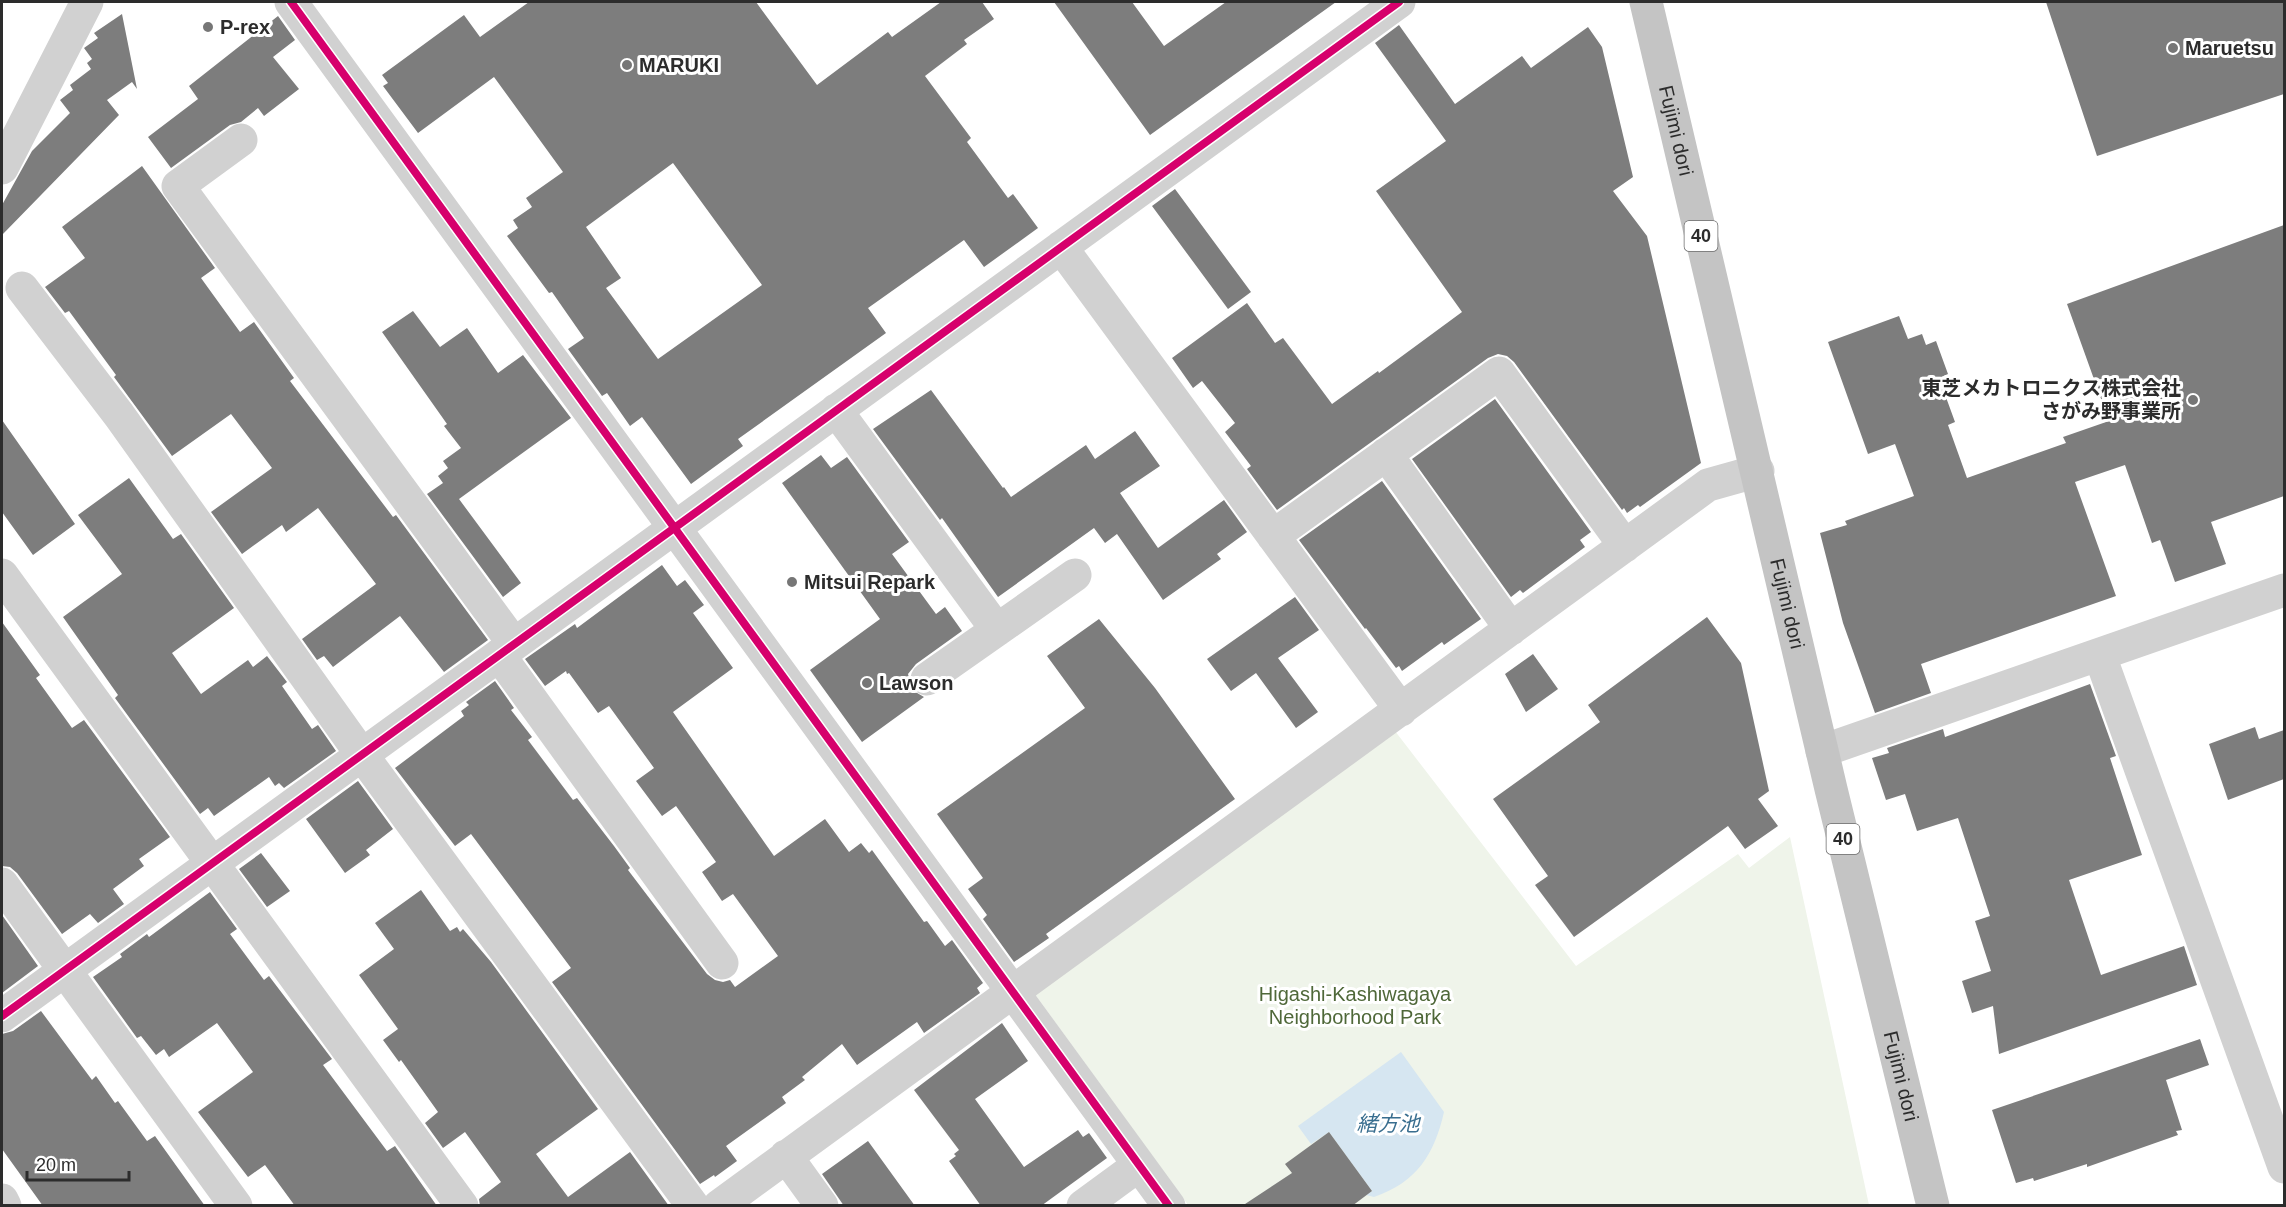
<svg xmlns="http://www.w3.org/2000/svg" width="2286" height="1207" viewBox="0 0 2286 1207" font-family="Arial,'Noto Sans JP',sans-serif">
	<rect width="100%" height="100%" fill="#fff"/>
	<path fill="#eff4ea" d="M 1395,731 L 1576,966 L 1738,854 L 1749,868 L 1790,837 L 1869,1205 L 1188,1205 L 1034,993 Z"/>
	<path fill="#d6e6f1" d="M 1401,1052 L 1444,1112 C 1434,1155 1417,1182 1374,1197 L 1366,1195 L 1372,1191 L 1329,1132 L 1311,1144 L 1298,1126 Z"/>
	<path fill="#7d7d7d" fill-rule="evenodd" d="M 529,2 L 756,2 L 817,85 L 888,32 L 892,37 L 941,2 L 982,2 L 994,19 L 964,40 L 967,44 L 925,76 L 971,138 L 967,142 L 1008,198 L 1013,194 L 1038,228 L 984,267 L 964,240 L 868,308 L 886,333 L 738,439 L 743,446 L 691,484 L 642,417 L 630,426 L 607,393 L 602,396 L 568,349 L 584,338 L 552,292 L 549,293 L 507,236 L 518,228 L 513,220 L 532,207 L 526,198 L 563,172 L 494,77 L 418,133 L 383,86 L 388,83 L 382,75 L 464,15 L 480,37 ZM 673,163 L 762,285 L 658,359 L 606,288 L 621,278 L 586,227 Z
		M 1054,2 L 1132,2 L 1164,46 L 1226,2 L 1336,2 L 1150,135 Z
		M 2046,2 L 2284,2 L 2284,94 L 2097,156 Z
		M 122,14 L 137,89 L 132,82 L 107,100 L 119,115 L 2,235 L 2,205 L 32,151 L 70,113 L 60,100 L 73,90 L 70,85 L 91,69 L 87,63 L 92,59 L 84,48 L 98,38 L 94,33 Z
		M 278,16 L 295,40 L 273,57 L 299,89 L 264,116 L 258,108 L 241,122 L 230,125 L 171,168 L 148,137 L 198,99 L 189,86 Z
		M 1399,25 L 1455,104 L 1522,56 L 1531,68 L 1588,27 L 1602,47 L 1633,177 L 1613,191 L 1647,236 L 1701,463 L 1640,507 L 1638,505 L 1627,513 L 1624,508 L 1622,510 L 1514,362 L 1507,356 L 1498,354 L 1488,358 L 1277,510 L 1247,469 L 1251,466 L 1225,432 L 1235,423 L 1202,381 L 1193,388 L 1172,358 L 1247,303 L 1275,343 L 1283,338 L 1332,404 L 1378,371 L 1379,373 L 1462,312 L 1376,191 L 1446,141 L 1375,43 Z
		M 142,166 L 215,268 L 201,278 L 240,332 L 254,322 L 294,378 L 290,381 L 393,517 L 396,515 L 488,640 L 444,672 L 400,616 L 333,667 L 324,656 L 317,660 L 302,639 L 376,584 L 318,508 L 286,532 L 282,525 L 242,554 L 211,512 L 272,468 L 231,414 L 172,456 L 114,377 L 116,375 L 69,311 L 65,313 L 45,287 L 85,258 L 62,227 Z
		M 1175,189 L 1251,292 L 1228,309 L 1152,206 Z
		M 2284,225 L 2284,496 L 2211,522 L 2226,564 L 2175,582 L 2160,540 L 2152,543 L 2125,465 L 2075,482 L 2116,596 L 1921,664 L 1931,693 L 1875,713 L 1843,623 L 1820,533 L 1847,525 L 1845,521 L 1914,496 L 1895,444 L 1868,454 L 1828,342 L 1899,316 L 1908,339 L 1922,334 L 1926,345 L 1936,341 L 1948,374 L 1939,378 L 1955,422 L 1948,425 L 1967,478 L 2066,443 L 2063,437 L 2109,421 L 2067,304 Z
		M 413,311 L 440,347 L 467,328 L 498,373 L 523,355 L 571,418 L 459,499 L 521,583 L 503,597 L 427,494 L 443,483 L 438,476 L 448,468 L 443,461 L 461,448 L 444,426 L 447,424 L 382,332 Z
		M 931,390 L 1003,488 L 1004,487 L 1011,497 L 1086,445 L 1095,459 L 1135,431 L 1160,466 L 1120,493 L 1158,548 L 1224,500 L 1247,532 L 1217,554 L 1221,559 L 1163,600 L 1117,534 L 1105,543 L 1094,528 L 998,597 L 942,518 L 940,520 L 873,429 Z
		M 1495,399 L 1591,532 L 1580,540 L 1585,547 L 1523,593 L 1520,590 L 1511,597 L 1412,459 Z
		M 2,420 L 75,524 L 33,555 L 2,512 Z
		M 821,455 L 831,468 L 847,457 L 909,542 L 892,554 L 936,614 L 945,607 L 962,631 L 916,664 L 908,674 L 912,690 L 924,697 L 862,742 L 810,670 L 880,619 L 782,483 Z
		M 129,478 L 173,539 L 181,534 L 234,608 L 172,653 L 201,694 L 248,660 L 253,667 L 267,656 L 287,682 L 282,686 L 312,729 L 318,725 L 336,751 L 284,788 L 279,783 L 275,786 L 269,777 L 214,816 L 208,808 L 200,814 L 115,698 L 118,695 L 63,617 L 122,574 L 78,515 Z
		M 1382,481 L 1481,619 L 1444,645 L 1442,642 L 1402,671 L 1399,666 L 1396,668 L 1366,628 L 1365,629 L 1299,540 Z
		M 662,565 L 677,586 L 685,580 L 704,605 L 693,613 L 733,668 L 673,712 L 774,856 L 825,819 L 849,852 L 861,843 L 869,853 L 872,850 L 924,922 L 927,921 L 945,946 L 952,940 L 983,983 L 977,988 L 980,993 L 924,1033 L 917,1022 L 857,1065 L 842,1044 L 802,1077 L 805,1080 L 782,1097 L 786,1103 L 726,1146 L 737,1161 L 715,1177 L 714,1175 L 700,1184 L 552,982 L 571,968 L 471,834 L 455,846 L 395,768 L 464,716 L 461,711 L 469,705 L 466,702 L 495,681 L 514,708 L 511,710 L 532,737 L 528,740 L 573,800 L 577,798 L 614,846 L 630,868 L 628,870 L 707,974 L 715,980 L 723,982 L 730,980 L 735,987 L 778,956 L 733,894 L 722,901 L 702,872 L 716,862 L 676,806 L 662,816 L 636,781 L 654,768 L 609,706 L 598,713 L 569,673 L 567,674 L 566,671 L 545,686 L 525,659 L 575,624 L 577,628 Z
		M 1295,597 L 1319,630 L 1278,658 L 1318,712 L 1296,728 L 1256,673 L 1231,691 L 1207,659 Z
		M 1707,617 L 1741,663 L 1769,791 L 1758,799 L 1778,826 L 1745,849 L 1728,826 L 1574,937 L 1535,885 L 1548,876 L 1493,799 L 1600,722 L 1588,705 Z
		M 1099,619 L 1155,688 L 1235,799 L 1046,934 L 1049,938 L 1014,962 L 983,919 L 987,915 L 968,889 L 983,878 L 937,814 L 1085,708 L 1047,656 Z
		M 2,622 L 40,675 L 36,678 L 72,728 L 84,720 L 170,837 L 139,859 L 144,866 L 113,889 L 124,904 L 98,923 L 90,914 L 62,934 L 17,873 L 10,867 L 2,866 Z
		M 1533,654 L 1558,689 L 1526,712 L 1505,674 Z
		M 2090,684 L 2116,756 L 2110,758 L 2142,855 L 2069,880 L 2101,975 L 2184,946 L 2197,985 L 1999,1054 L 1993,1006 L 1972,1013 L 1962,981 L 1991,971 L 1975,921 L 1990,916 L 1958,818 L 1917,831 L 1905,794 L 1886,800 L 1872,758 L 1889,753 L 1887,748 L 1943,729 L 1945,737 Z
		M 2255,727 L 2259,739 L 2284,730 L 2284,779 L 2228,800 L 2209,744 Z
		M 358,781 L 393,829 L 366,850 L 370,855 L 345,873 L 306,819 Z
		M 261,853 L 290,891 L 267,907 L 239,869 Z
		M 421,890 L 450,931 L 457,927 L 460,932 L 463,929 L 491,962 L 598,1109 L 536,1154 L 568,1197 L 630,1152 L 669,1206 L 480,1206 L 479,1199 L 501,1182 L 465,1132 L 443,1148 L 425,1123 L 438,1112 L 401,1060 L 399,1062 L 383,1040 L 398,1029 L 359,975 L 394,949 L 375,923 Z
		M 210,892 L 237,929 L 230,934 L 264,980 L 269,976 L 332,1059 L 323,1065 L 387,1151 L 395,1146 L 437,1206 L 295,1206 L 265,1165 L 248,1177 L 198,1112 L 253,1072 L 217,1023 L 169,1057 L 164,1049 L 156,1055 L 141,1036 L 137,1038 L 93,977 L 122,957 L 120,954 L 147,934 L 149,937 Z
		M 2,915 L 38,966 L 2,993 Z
		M 41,1011 L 92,1080 L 96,1076 L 115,1103 L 118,1101 L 147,1141 L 155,1136 L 205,1206 L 43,1206 L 2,1149 L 2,1034 L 13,1031 Z
		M 1002,1023 L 1028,1061 L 975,1099 L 1024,1167 L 1078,1130 L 1083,1137 L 1089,1133 L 1107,1158 L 1041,1206 L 981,1206 L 949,1161 L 956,1156 L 954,1154 L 959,1150 L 914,1090 Z
		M 2200,1039 L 2209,1065 L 2166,1080 L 2182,1130 L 2176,1131 L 2178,1135 L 2087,1167 L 2087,1164 L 2034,1181 L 2033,1178 L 2016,1183 L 1992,1110 Z
		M 1329,1132 L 1372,1191 L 1352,1206 L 1242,1206 L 1292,1173 L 1285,1164 Z
		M 868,1141 L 915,1206 L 844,1206 L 822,1174 Z"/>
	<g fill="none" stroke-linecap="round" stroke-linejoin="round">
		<path stroke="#d1d1d1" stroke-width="33" d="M 291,2 L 1169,1206
			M 241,140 L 178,186 L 514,644
			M 2,168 L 87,2
			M 1061,247 L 1401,710
			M 22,288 L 119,415 L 362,755 L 693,1206
			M 836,410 L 997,630
			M 1386,454 L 1511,629
			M 1273,536 L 1499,373 L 1625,546
			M 2,575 L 462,1206
			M 499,655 L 722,963
			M 2100,656 L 2284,1167
			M 927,679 L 1075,575
			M 1822,751 L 2284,590
			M 2,884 L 236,1206
			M 2,1016 L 1399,2
			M 786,1156 L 822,1206
			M 2,1200 L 5,1206
			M 719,1206 L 1708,485 L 1758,471
			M 1083,1206 L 1139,1165"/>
		<path stroke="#c4c4c4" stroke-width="33" id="s1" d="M 1646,2 L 1831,789 L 1933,1206"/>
		<g stroke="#fff" stroke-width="11">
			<path id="cycleway" d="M 291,2 L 1169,1206
				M 2,1016 L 1399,2"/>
		</g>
		<use href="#cycleway" stroke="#d6006c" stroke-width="8"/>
	</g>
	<g fill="#767676" stroke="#fff" stroke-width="2">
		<circle cx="208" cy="27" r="6"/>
		<circle cx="2173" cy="48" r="6"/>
		<circle cx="627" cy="65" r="6"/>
		<circle cx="2193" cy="400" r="6"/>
		<circle cx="792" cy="582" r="6"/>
		<circle cx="867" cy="683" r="6"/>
	</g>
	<g text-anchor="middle" stroke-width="6" stroke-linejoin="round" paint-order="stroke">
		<g fill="#fff" stroke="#6b6b6b" stroke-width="1.5">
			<rect x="1684.5" y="221" width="33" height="30" rx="4.5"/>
			<rect x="1826.5" y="824" width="33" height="30" rx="4.5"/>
		</g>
		<g font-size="18" font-weight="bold" fill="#2c2c2c">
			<text x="1701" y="242">40</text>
			<text x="1843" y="845">40</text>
		</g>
		<g font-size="20" font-weight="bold" fill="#2c2c2c" stroke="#fff" text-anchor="start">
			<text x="220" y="34">P-rex</text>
			<text x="2185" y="55">Maruetsu</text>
			<text x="639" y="72">MARUKI</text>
			<text x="2181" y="395" text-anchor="end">東芝メカトロニクス株式会社<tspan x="2181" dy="23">さがみ野事業所</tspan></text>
			<text x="804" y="589">Mitsui Repark</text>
			<text x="879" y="690">Lawson</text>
		</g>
		<g font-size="20" fill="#2c2c2c" stroke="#fff">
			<text dy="7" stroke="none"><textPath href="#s1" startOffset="132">Fujimi dori</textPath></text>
			<text dy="7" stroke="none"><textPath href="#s1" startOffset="618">Fujimi dori</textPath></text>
			<text dy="7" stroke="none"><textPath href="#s1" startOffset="1104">Fujimi dori</textPath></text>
		</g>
		<g font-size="20" fill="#4f6839" stroke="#fff">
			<text x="1355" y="1001">Higashi-Kashiwagaya<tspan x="1355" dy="23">Neighborhood Park</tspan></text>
		</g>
		<g font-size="21" font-style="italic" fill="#396e8f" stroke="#fff">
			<text x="1388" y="1131">緒方池</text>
		</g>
	</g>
	<rect width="2286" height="1207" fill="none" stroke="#2c2c2c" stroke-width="6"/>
	<path d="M27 1171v9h102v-9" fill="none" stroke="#2c2c2c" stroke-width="3"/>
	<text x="36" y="1171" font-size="18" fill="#2c2c2c" stroke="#ffffff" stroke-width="4.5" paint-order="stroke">20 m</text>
</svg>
